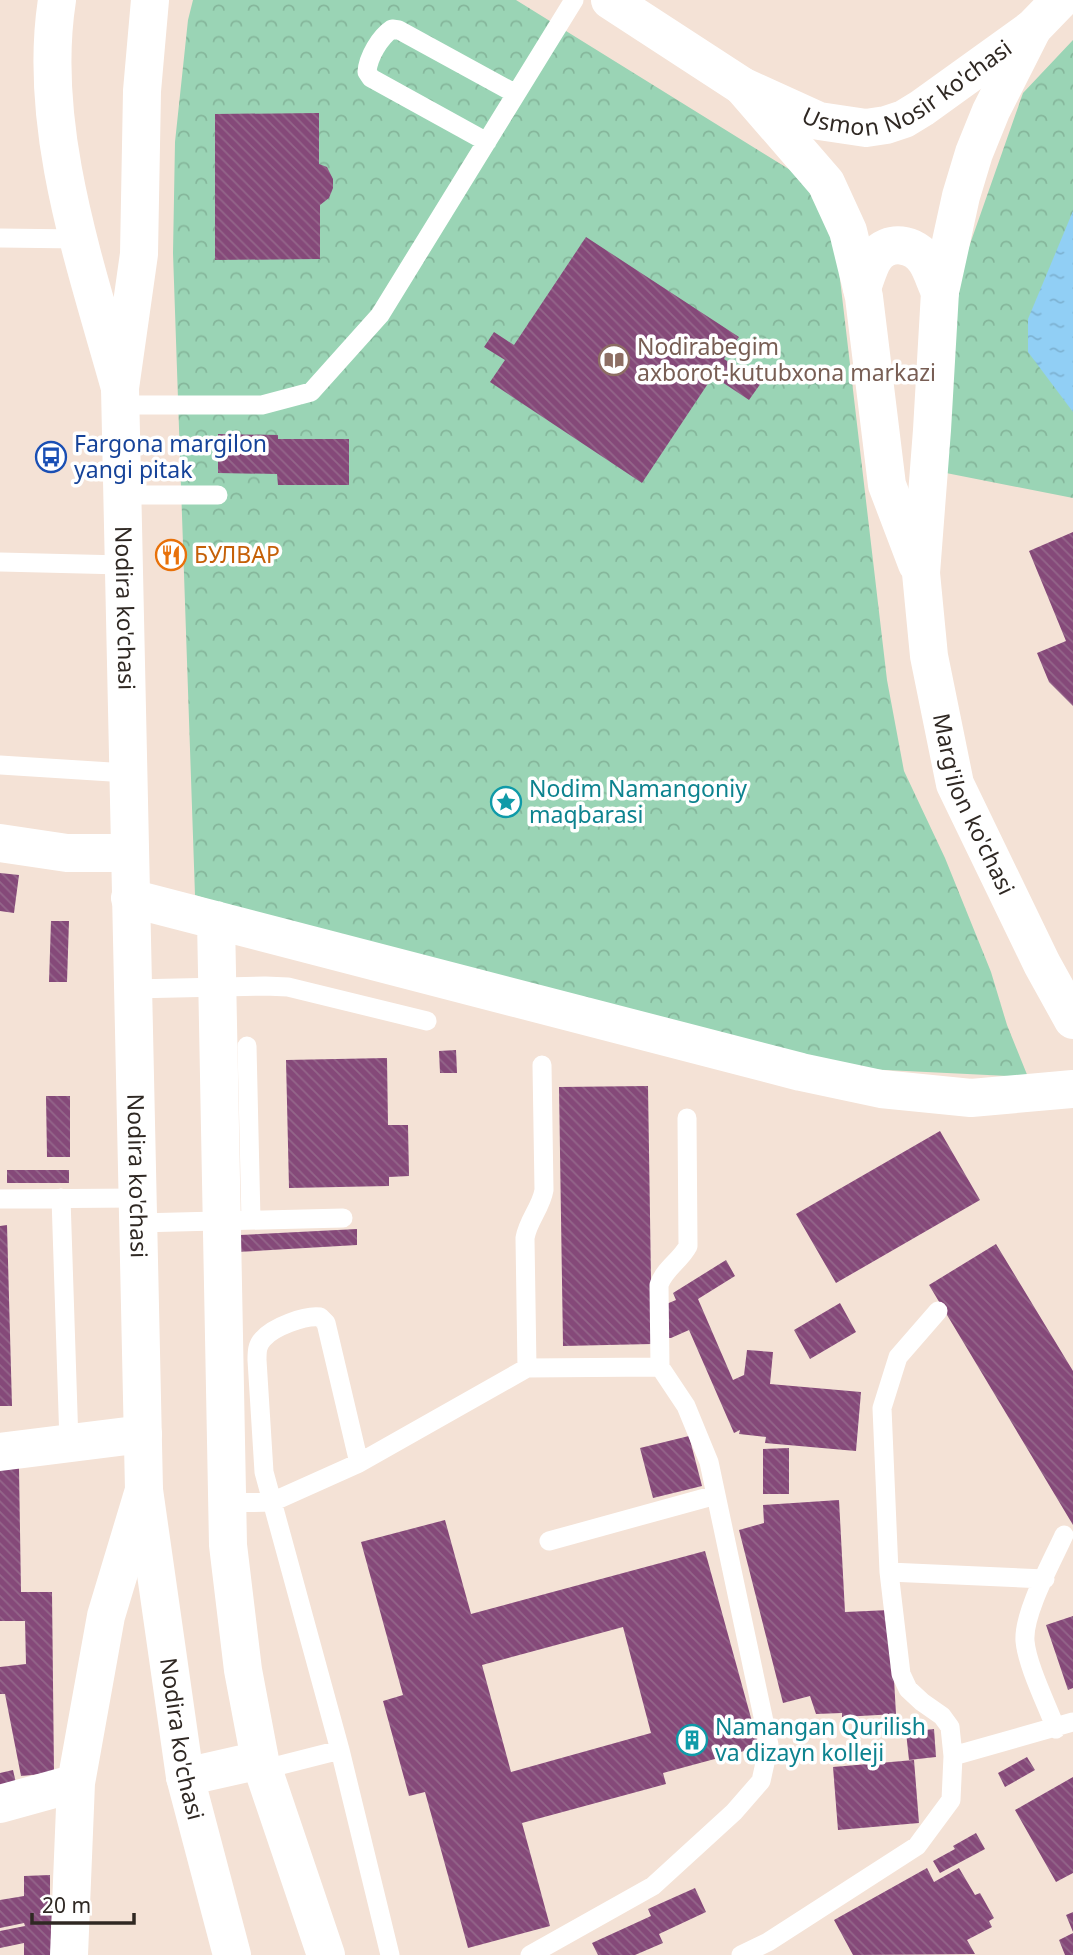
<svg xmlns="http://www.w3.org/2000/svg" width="1073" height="1955" viewBox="0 0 1073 1955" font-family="'Noto Sans',sans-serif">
	<defs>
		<pattern id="forest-crowns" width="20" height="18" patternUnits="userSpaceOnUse" patternTransform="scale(1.75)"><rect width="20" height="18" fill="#9ad4b5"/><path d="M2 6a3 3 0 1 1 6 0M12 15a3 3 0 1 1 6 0" fill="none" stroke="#85b69b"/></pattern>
		<pattern id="water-ripples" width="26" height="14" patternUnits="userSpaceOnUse" patternTransform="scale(1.75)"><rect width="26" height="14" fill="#91cff5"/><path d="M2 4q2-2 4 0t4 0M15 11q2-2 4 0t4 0" fill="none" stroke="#7db2d2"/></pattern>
		<pattern id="building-back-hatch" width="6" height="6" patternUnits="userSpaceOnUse" patternTransform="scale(1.75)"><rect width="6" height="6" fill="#854979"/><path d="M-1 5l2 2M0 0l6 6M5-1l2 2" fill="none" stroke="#94668a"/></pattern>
	</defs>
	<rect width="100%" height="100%" fill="#f4e2d6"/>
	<path fill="url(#forest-crowns)" d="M 193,0 L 516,0 L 813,184 L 834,228 L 887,680 L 904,771 L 945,858 L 991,972 L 1007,1025 L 1028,1077 L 845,1068 L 286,925 L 195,895 L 173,253 L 175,142 L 188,20 Z
		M 1073,40 L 1073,498 L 941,472 L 956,284 L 1023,93 Z"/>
	<path fill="url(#water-ripples)" d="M 1073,211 L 1073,412 L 1028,352 L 1028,319 Z"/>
	<path fill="url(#building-back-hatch)" fill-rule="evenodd" d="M 319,113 L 319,164 L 327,167 L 333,179 L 333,188 L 329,198 L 320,205 L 320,259 L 215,260 L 215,114 Z
		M 586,237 L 739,337 L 724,359 L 761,383 L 749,400 L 713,376 L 642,483 L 490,382 L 505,360 L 484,347 L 494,332 L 514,345 Z
		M 218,434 L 278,435 L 278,439 L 349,439 L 349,485 L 278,485 L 277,474 L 218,473 Z
		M 1073,532 L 1073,706 L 1049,682 L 1037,653 L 1066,641 L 1029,551 Z
		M 0,873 L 19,875 L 14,913 L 0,911 Z
		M 51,921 L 69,921 L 67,982 L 49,982 Z
		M 456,1050 L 457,1073 L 440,1073 L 439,1051 Z
		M 387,1058 L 388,1125 L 408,1125 L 409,1176 L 389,1177 L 389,1186 L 289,1188 L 286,1060 Z
		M 648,1086 L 652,1344 L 563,1346 L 559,1087 Z
		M 46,1096 L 70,1096 L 70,1157 L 47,1157 Z
		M 940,1131 L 980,1200 L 836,1283 L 796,1214 Z
		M 7,1170 L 69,1170 L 69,1183 L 7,1183 Z
		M 7,1225 L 12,1406 L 0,1406 L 0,1226 Z
		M 357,1229 L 357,1245 L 237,1252 L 240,1235 Z
		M 996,1244 L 1073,1371 L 1073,1525 L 929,1285 Z
		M 726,1260 L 735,1276 L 698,1299 L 733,1380 L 744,1375 L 747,1350 L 773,1352 L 770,1384 L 861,1392 L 856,1451 L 765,1443 L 766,1437 L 739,1434 L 740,1430 L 734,1433 L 689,1330 L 671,1338 L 660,1338 L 659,1307 L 676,1300 L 673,1293 Z
		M 840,1303 L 856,1332 L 810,1359 L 794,1330 Z
		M 689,1436 L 702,1486 L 653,1498 L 640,1448 Z
		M 789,1448 L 789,1494 L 763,1494 L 763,1449 Z
		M 19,1468 L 21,1592 L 52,1592 L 54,1773 L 21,1776 L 5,1694 L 0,1694 L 0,1667 L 26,1664 L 25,1621 L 0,1621 L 0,1469 Z
		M 839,1500 L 845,1612 L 890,1610 L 896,1714 L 842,1717 L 842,1713 L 816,1714 L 810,1696 L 783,1703 L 739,1530 L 764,1523 L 763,1505 Z
		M 445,1520 L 471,1614 L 705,1551 L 759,1747 L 663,1773 L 666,1784 L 522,1823 L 550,1926 L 468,1948 L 425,1792 L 409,1796 L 383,1701 L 403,1695 L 361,1542 ZM 623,1627 L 651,1733 L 511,1772 L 482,1665 Z
		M 1073,1616 L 1073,1688 L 1068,1690 L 1046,1625 Z
		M 934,1729 L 936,1757 L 909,1760 L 906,1732 Z
		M 1027,1757 L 1035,1770 L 1005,1787 L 998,1773 Z
		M 914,1760 L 919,1823 L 838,1830 L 833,1767 Z
		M 13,1770 L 16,1783 L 0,1787 L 0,1773 Z
		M 1073,1777 L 1073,1873 L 1056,1882 L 1015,1810 Z
		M 976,1833 L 985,1849 L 940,1873 L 933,1861 L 955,1849 L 953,1846 Z
		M 927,1868 L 934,1882 L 959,1868 L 975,1895 L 980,1893 L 994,1918 L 989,1921 L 992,1927 L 967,1940 L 975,1954 L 853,1955 L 834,1920 Z
		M 50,1875 L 50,1904 L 55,1904 L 55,1923 L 51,1924 L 52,1955 L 24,1955 L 24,1943 L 0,1948 L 0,1931 L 25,1926 L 24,1923 L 0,1928 L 0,1900 L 24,1896 L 24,1876 Z
		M 695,1888 L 706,1912 L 659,1934 L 663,1943 L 635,1955 L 598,1955 L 592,1943 L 651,1916 L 648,1909 Z
		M 1073,1912 L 1073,1932 L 1066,1915 Z
		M 1073,1933 L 1073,1955 L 1065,1955 L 1059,1940 Z"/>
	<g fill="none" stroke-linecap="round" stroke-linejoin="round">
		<path stroke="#fff" stroke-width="19" d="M 487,142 L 371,78 L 367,72 C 368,57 380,37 392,29 L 399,30 L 516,94
			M 0,238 L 79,239
			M 120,405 L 262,405 L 311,392 L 380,315 L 574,0
			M 122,495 L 218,495
			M 0,562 L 123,565
			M 0,765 L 127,773
			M 132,989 L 265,986 L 288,987 L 427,1021
			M 247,1046 L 251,1220
			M 61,1198 L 69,1443
			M 0,1199 L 137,1198
			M 138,1223 L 343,1218
			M 938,1311 L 898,1357 L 882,1408 L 889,1572 L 901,1674 L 908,1689 L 922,1702 L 942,1716 L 950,1727 L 953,1756 L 1073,1722
			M 527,1368 L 660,1367 L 659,1285 C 664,1269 681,1260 688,1246 L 687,1118
			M 359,1463 L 326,1323 L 320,1317 C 305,1315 273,1327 263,1339 C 257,1345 257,1352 257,1360 L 264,1472 L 340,1750 L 390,1955
			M 227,1503 L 272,1502 L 359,1463 L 527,1368 L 525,1238 C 528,1220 541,1208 544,1190 L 542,1065
			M 549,1541 L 716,1495
			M 889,1572 L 1045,1579
			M 1056,1729 C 1047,1705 1027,1665 1025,1641 C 1023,1613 1052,1562 1064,1535
			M 260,1760 L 277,1766 L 340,1750
			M 530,1955 L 653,1886 L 734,1812 L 761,1781 L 769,1745 L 709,1462 L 686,1406 L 660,1367
			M 741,1955 L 768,1942 L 917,1846 L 951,1800 L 953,1756"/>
		<path stroke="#fff" stroke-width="38" d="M 130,898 L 801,1072 L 881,1089 L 971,1098 L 1073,1089
			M 216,920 L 228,1545 L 243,1670 L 260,1760 L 326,1955
			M 0,1452 L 143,1434
			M 185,1777 L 260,1760
			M 0,1804 L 76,1783
			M 69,1955 L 76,1783 L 106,1616 L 144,1490"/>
		<path stroke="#fff" stroke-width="38" d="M 0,843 L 67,853 L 128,853"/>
		<g stroke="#fff" stroke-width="38">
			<path d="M 57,0 C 37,128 86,266 120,388 L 139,254 L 142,91 L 150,0"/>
			<path id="s1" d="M 610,0 L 742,86 L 819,121 L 866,128 L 886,125 L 904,119 L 922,108 L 1033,28 L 1060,0"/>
			<path id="s2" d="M 1033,28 L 991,111 L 974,153 L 961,196 L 940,292 L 932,430 L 921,573 L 929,656 L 955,784 L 1042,964 L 1073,1020"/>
			<path d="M 742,86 L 826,183 L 848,231 L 864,297 L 887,485 L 917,564"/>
			<path d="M 862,288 C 866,278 869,265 875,257 C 888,239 915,243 926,261 C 932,270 935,282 940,292"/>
			<path id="s3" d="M 120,388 L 144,1490 L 185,1777 L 232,1955"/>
		</g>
	</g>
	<defs>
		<g id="library-ring" transform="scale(1.575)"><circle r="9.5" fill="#fff" stroke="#8d6e63" stroke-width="1.5"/><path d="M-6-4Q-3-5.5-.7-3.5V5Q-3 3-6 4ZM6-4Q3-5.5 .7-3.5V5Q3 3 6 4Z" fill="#8d6e63"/></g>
		<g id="bus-ring" transform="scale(1.575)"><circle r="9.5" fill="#fff" stroke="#1a4fb4" stroke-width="1.5"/><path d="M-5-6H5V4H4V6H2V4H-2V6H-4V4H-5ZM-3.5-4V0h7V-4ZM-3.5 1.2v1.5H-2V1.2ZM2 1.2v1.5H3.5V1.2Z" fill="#1a4fb4"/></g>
		<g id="restaurant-ring" transform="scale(1.575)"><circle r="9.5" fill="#fff" stroke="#e8710a" stroke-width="1.5"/><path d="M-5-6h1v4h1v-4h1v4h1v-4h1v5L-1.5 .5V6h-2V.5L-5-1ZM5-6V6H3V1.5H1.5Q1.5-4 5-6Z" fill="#e8710a"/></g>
		<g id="sight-ring" transform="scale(1.575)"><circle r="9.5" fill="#fff" stroke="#0f9aa8" stroke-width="1.5"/><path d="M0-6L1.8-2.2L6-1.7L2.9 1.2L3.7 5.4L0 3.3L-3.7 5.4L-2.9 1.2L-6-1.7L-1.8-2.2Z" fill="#0f9aa8"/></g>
		<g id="building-ring" transform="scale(1.575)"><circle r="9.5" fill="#fff" stroke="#0f9aa8" stroke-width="1.5"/><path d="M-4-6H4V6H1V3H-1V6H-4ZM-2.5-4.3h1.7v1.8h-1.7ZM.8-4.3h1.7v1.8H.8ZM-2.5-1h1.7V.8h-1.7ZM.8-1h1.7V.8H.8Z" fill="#0f9aa8"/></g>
	</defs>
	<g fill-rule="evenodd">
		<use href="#library-ring" x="614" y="360"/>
		<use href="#bus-ring" x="51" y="457"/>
		<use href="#restaurant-ring" x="171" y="555"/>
		<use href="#sight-ring" x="506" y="802"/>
		<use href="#building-ring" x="692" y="1740"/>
	</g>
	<g text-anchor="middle" stroke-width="7" stroke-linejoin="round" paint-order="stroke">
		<g font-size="23" fill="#2f2823" stroke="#fff">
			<text dy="8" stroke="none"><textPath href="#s1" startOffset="341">Usmon Nosir ko'chasi</textPath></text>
			<text dy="8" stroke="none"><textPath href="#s3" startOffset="220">Nodira ko'chasi</textPath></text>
			<text dy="8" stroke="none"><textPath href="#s2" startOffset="802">Marg'ilon ko'chasi</textPath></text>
			<text dy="8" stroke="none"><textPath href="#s3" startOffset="788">Nodira ko'chasi</textPath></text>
			<text dy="8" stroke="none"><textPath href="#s3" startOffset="1354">Nodira ko'chasi</textPath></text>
		</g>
		<g font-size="23" fill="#785e54" stroke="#fff" text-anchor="start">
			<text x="637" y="355">Nodirabegim<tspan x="637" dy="26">axborot-kutubxona markazi</tspan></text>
		</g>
		<g font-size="23" fill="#164399" stroke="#fff" text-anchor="start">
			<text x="74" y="452">Fargona margilon<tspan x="74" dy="26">yangi pitak</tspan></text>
		</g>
		<g font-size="23" fill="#c56008" stroke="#fff" text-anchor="start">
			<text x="194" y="563">БУЛВАР</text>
		</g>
		<g font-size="23" fill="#0d838f" stroke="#fff" text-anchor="start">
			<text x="529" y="797">Nodim Namangoniy<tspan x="529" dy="26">maqbarasi</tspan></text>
			<text x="715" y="1735">Namangan Qurilish<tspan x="715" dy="26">va dizayn kolleji</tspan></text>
		</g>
	</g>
	<path d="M32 1913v10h102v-10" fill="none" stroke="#2f2823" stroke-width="3.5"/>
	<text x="42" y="1913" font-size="21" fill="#2f2823" stroke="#ffffff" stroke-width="5" paint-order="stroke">20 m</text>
</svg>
